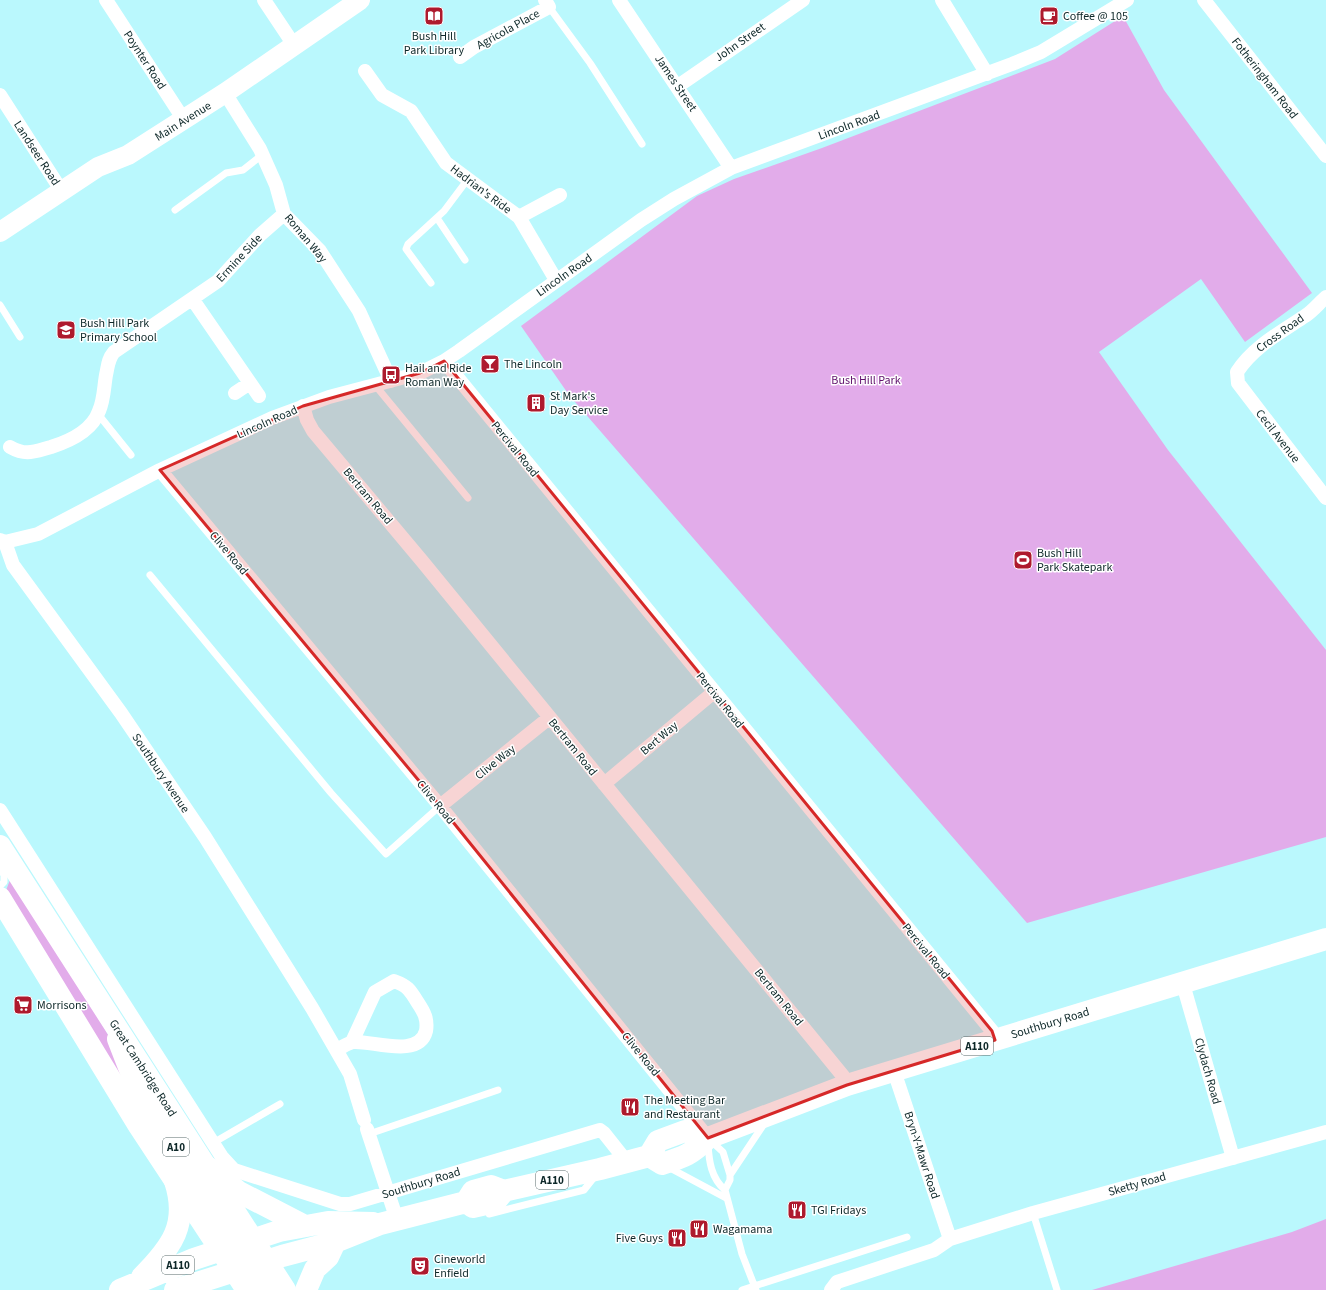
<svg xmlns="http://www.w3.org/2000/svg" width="1326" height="1290" viewBox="0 0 1326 1290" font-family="'Source Sans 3',sans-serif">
	<rect width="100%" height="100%" fill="#baf8fd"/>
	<path fill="#e2acea" d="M 1123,16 L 1164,90 L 1312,293 L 1245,342 L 1201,279 L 1099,352 L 1168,450 L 1326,650 L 1326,837 L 1027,923 L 569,395 L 521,326 L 697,196 L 734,179 L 822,148 L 1055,59 Z
		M 10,880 L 105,1029 L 202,1206 L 5,893 Z
		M 1326,1219 L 1326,1290 L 1092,1290 L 1292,1232 Z"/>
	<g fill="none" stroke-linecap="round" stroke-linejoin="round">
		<path stroke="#fff" stroke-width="7" d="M 549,7 L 590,63 L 642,144
			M 175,210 L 226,173 L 243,170 L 262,155
			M 437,218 L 465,260
			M 431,283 L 406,249 L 408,244 L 444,211 L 468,179
			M 0,305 L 20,337
			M 375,385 L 468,498
			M 98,414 L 131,455
			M 150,575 L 331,793 L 386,854 L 440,806
			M 0,869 L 4,875 L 4,882 L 0,886
			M 369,1134 L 498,1090
			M 711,1141 L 723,1152 L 730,1175
			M 213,1143 L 280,1104
			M 708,1144 C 709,1161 711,1178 725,1190 L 742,1254 L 756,1290
			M 668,1167 L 726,1198
			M 725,1190 L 730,1180 L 730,1175 L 764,1124
			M 1033,1213 L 1057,1290
			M 489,1214 L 584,1190 L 595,1176
			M 742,1290 L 907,1237"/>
		<path stroke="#fff" stroke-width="14" d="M 106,0 L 184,120
			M 264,0 L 294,45
			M 619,0 L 731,168
			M 942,0 L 987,74
			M 1204,0 L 1326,156
			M 460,57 L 474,47 L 549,7 L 545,0
			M 365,71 L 382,95 L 411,111 L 446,163 L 519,217 L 556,280
			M 678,86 L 803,0
			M 225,93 L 260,149 L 276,185 L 284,214 L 320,251 L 359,311 L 391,381
			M 0,95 L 61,190
			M 519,217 L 560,195
			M 1326,297 C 1319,303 1313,311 1305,316 C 1281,332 1253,347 1237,372 L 1238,383 L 1326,498
			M 193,300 L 259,396
			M 444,361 L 992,1031 L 995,1040
			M 235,393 L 250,383
			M 303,406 L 307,420 L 313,431 L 422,561 L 843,1076 L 847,1085
			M 10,447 C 26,456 33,452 51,447 C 70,441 92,431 99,411 C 104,400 104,386 106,375 C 108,366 108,359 114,352 L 218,281 L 260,235 L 284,214
			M 160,470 L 440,806 L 708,1138
			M 0,540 L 5,542 L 38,534 L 160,470 L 272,418 L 329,397 L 420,373 L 444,361 L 459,351 L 641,220 L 674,199 L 731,168 L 1012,64 L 1041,52 L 1127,0
			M 5,542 L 13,565 L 121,713 L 205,837 L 312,1008 L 350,1074 L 364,1120
			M 604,784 L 714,692
			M 440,806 L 549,718
			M 0,810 L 222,1157 L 234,1170 L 340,1204 L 350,1204 L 600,1130 L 604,1133 L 627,1162
			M 1183,984 L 1233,1158
			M 336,1050 C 341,1048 348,1043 353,1042 C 371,1040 419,1059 426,1031 C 428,1019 424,1012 418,1003 C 410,990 408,986 394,981 L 375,992 L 352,1042
			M 894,1071 L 950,1239
			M 367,1129 L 397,1220
			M 831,1290 L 837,1282 L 934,1250 L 950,1239 L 1033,1213 L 1326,1132"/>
		<path stroke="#fff" stroke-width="20" d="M 0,232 L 98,167 L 128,155 L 225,93 L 360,0"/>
		<path stroke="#fff" stroke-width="22" d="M 118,1039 L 132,1075 L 236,1244 L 240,1258 L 234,1271
			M 649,1156 L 662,1164 C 684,1157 691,1155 708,1138 L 847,1085 L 1326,939
			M 209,1168 L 239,1192 L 305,1226
			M 466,1202 L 473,1207 L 495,1202 L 504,1191 L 600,1169 L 649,1156 L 658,1141 L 685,1131 L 708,1138
			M 247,1252 L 250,1265 L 264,1290
			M 142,1277 C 172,1247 189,1224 175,1181
			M 120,1290 L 194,1259 L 279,1231 L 328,1222 L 373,1223
			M 175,1290 L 282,1256 L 335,1242 L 380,1224 L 466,1202 L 473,1191 L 491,1186 L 504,1191
			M 306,1290 L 315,1269 L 328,1257 L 335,1242"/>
		<path stroke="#fff" stroke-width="22" d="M 0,846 L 285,1290
			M 0,898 L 139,1126 L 247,1290"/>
	</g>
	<path fill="#d62828" fill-opacity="0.2" stroke="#d62828" stroke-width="3" stroke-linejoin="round" d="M 444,361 L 992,1031 L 995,1040 L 847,1085 L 708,1138 L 440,806 L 160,470 L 303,406 L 420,373 Z"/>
	<defs>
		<g id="library-square" transform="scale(1)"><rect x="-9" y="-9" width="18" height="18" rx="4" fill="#ae1a2d" stroke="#fff"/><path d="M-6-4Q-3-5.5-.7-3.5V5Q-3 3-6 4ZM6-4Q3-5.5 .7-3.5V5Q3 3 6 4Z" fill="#fff"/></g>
		<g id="cafe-square" transform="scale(1)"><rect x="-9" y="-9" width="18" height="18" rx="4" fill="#ae1a2d" stroke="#fff"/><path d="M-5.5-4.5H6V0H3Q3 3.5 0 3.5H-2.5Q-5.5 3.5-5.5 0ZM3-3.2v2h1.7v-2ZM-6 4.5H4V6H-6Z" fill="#fff"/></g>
		<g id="school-square" transform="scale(1)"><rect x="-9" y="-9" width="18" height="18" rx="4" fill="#ae1a2d" stroke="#fff"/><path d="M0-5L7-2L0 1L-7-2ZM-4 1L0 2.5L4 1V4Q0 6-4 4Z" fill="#fff"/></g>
		<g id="bar-square" transform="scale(1)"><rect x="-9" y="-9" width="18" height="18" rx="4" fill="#ae1a2d" stroke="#fff"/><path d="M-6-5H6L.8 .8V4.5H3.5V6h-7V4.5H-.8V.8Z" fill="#fff"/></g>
		<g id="bus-square" transform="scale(1)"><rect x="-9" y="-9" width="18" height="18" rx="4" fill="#ae1a2d" stroke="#fff"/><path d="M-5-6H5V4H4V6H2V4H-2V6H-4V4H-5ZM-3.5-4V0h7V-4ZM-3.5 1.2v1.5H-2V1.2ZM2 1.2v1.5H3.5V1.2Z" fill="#fff"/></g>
		<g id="building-square" transform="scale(1)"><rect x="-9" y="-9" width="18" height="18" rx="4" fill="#ae1a2d" stroke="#fff"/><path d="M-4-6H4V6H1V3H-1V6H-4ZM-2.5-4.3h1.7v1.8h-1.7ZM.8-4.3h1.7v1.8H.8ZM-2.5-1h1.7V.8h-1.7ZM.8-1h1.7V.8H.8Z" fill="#fff"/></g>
		<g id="stadium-square" transform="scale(1)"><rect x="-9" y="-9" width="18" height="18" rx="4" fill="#ae1a2d" stroke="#fff"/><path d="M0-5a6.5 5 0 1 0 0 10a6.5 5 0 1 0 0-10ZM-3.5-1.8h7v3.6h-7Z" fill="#fff"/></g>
		<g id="supermarket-square" transform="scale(1)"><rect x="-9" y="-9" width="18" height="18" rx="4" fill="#ae1a2d" stroke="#fff"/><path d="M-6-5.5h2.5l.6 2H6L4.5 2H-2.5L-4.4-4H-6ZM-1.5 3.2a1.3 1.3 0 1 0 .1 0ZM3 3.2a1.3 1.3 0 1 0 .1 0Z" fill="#fff"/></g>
		<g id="restaurant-square" transform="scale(1)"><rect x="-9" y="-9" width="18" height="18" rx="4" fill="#ae1a2d" stroke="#fff"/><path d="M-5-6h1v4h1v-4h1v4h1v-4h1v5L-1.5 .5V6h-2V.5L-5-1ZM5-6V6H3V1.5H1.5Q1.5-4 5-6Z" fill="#fff"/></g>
		<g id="theatre-square" transform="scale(1)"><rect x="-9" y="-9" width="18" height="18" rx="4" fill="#ae1a2d" stroke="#fff"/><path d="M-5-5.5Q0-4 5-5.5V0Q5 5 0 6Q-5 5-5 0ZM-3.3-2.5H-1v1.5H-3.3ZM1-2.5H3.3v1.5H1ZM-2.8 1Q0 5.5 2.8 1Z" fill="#fff"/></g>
	</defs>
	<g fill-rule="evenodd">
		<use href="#library-square" x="434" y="16"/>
		<use href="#cafe-square" x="1049" y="16"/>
		<use href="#school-square" x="66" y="330"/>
		<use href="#bar-square" x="490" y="364"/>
		<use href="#bus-square" x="391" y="375"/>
		<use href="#building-square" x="536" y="403"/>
		<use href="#stadium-square" x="1023" y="560"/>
		<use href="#supermarket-square" x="23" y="1005"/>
		<use href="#restaurant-square" x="630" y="1107"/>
		<use href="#restaurant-square" x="797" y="1210"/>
		<use href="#restaurant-square" x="699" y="1229"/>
		<use href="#restaurant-square" x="677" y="1238"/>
		<use href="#theatre-square" x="420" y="1266"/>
	</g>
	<g text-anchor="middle" stroke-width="3" stroke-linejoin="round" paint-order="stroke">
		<g fill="#fff" stroke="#566869" stroke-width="1">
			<rect x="961" y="1037" width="32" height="18" rx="3"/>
			<rect x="163" y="1138" width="26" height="18" rx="3"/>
			<rect x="536" y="1171" width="32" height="18" rx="3"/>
			<rect x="162" y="1256" width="32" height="18" rx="3"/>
		</g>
		<g font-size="11" font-weight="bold" fill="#0e2829">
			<text x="977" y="1050">A110</text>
			<text x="176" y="1151">A10</text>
			<text x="552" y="1184">A110</text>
			<text x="178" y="1269">A110</text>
		</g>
		<g font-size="12" fill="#0e2829" stroke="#fff" text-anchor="start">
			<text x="1063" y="20">Coffee @ 105</text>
			<text x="434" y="40" text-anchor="middle">Bush Hill<tspan x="434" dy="14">Park Library</tspan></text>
			<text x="80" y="327">Bush Hill Park<tspan x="80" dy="14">Primary School</tspan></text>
			<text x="504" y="368">The Lincoln</text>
			<text x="405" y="372">Hail and Ride<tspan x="405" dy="14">Roman Way</tspan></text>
			<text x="550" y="400">St Mark's<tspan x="550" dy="14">Day Service</tspan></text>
			<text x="1037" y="557">Bush Hill<tspan x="1037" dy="14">Park Skatepark</tspan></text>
			<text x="37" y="1009">Morrisons</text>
			<text x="644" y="1104">The Meeting Bar<tspan x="644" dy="14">and Restaurant</tspan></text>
			<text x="811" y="1214">TGI Fridays</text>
			<text x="713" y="1233">Wagamama</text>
			<text x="663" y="1242" text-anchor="end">Five Guys</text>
			<text x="434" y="1263">Cineworld<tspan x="434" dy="14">Enfield</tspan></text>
		</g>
		<g font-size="12" fill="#0e2829" stroke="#fff">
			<text transform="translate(508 29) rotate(-29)" y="4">Agricola Place</text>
			<text transform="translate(740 42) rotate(-35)" y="4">John Street</text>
			<text transform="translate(145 60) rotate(57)" y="4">Poynter Road</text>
			<text transform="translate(1265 78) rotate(52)" y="4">Fotheringham Road</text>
			<text transform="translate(676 83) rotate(56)" y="4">James Street</text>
			<text transform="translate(183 121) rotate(-32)" y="4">Main Avenue</text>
			<text transform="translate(849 125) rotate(-20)" y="4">Lincoln Road</text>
			<text transform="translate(37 153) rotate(57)" y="4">Landseer Road</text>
			<text transform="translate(481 189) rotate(37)" y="4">Hadrian's Ride</text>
			<text transform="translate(306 238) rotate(50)" y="4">Roman Way</text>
			<text transform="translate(239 258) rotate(-47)" y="4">Ermine Side</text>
			<text transform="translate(564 275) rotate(-35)" y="4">Lincoln Road</text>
			<text transform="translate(1280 333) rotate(-36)" y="4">Cross Road</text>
			<text transform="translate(267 422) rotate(-24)" y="4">Lincoln Road</text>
			<text transform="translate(1278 436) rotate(52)" y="4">Cecil Avenue</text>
			<text transform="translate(515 449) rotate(51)" y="4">Percival Road</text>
			<text transform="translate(368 496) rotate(50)" y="4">Bertram Road</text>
			<text transform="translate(229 553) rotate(50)" y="4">Clive Road</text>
			<text transform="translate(720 700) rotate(51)" y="4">Percival Road</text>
			<text transform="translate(659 738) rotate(-40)" y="4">Bert Way</text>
			<text transform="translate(573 747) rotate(51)" y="4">Bertram Road</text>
			<text transform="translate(495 762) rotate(-39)" y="4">Clive Way</text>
			<text transform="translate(161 773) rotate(56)" y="4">Southbury Avenue</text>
			<text transform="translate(436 802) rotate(51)" y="4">Clive Road</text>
			<text transform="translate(926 951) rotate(51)" y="4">Percival Road</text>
			<text transform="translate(779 997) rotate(51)" y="4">Bertram Road</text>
			<text transform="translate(1050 1023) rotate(-17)" y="4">Southbury Road</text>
			<text transform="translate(641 1054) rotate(51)" y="4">Clive Road</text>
			<text transform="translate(143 1068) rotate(57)" y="4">Great Cambridge Road</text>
			<text transform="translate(1208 1071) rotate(74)" y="4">Clydach Road</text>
			<text transform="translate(922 1155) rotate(72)" y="4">Bryn-Y-Mawr Road</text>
			<text transform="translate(421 1183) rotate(-17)" y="4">Southbury Road</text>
			<text transform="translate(1137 1184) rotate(-16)" y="4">Sketty Road</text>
		</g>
		<g font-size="12" fill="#60106c" stroke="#fff">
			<text x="866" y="384">Bush Hill Park</text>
		</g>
	</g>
</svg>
